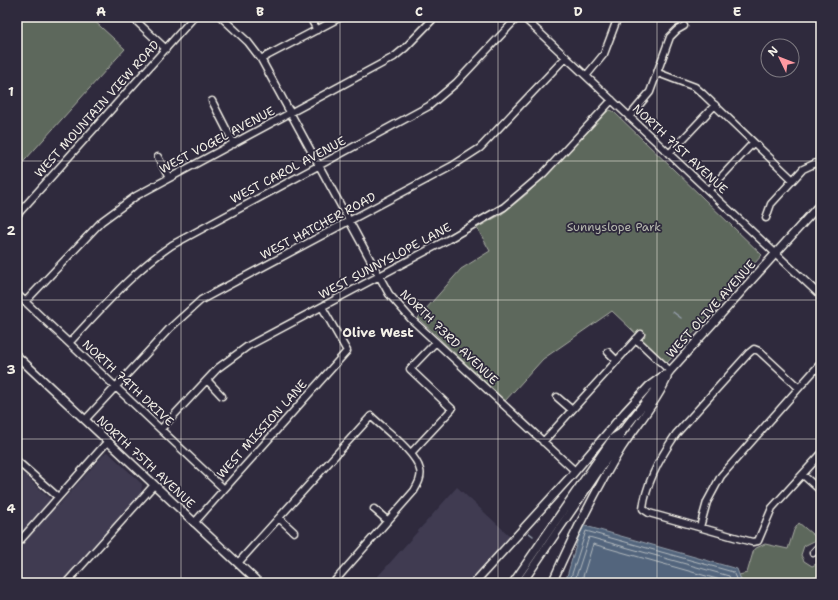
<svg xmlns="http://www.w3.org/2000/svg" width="838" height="600" viewBox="0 0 838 600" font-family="'Shantell Sans',sans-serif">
	<rect width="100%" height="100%" fill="#2f2a3d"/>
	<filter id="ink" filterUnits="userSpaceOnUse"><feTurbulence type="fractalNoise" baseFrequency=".025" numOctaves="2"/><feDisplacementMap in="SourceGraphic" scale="8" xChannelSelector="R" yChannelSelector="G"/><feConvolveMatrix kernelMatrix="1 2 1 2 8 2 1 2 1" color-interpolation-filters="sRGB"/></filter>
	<g filter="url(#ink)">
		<path fill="#3f3b51" d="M 106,452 L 109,453 L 142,484 L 141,493 L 69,575 L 78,583 L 17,583 L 17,468 L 58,506 Z
			M 457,487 L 511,537 L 469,583 L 372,583 Z"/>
		<path fill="#5d675b" stroke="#a8aca2" d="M 17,17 L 90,17 L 125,49 L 17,169 Z
			M 609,110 L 613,111 L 762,255 L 667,363 L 612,311 L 543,359 L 505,401 L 418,318 L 461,269 L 490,251 L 477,228 L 502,214 L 528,193 Z
			M 799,523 L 818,539 L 804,546 L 801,555 L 804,561 L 812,566 L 821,562 L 821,576 L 788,583 L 742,583 L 739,575 L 747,573 L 754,549 L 765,544 L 788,549 L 794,530 Z"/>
		<path fill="#52657d" stroke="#939da8" d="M 582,525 L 737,569 L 742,583 L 565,583 Z"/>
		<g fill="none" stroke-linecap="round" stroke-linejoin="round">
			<path stroke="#b3b9bd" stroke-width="1" d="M 569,583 L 586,531 L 733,572 L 738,583
				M 574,583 L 589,537 L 729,576 L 732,583
				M 581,583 L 593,544 L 724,581 L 726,583"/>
			<path stroke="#939da8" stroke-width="1.5" d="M 673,312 L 681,318
				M 529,533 L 533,536"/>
			<g stroke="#f4f1e8" stroke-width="9">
				<path id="minor" d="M 132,17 L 166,49
					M 221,17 L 248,42 L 261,59 L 389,294 L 411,319 L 574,470
					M 310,17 L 317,30
					M 523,17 L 821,296
					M 261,59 L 341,17
					M 658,73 L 695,87 L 703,94 L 793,180
					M 586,76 L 604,54 L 618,17
					M 212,101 L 234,144
					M 629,117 L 650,92 L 670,37 L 677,30 L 684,26
					M 669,154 L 715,105
					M 158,157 L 169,178
					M 709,190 L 753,143
					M 17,215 L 194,17
					M 766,218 L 771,204 L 803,169 L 816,163
					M 17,294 L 224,489
					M 25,302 L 102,221 L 136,196 L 394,57 L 405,48 L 435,17
					M 636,339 L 670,371
					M 69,343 C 102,308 132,272 172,245 L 429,106 L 456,83 L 518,17
					M 608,352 L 617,361
					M 207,380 L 222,396
					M 799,388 L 759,351 L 754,349 L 749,353 L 676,434 C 661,456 646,482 643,509 L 649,513 L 752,542 L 758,541 L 772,508 L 821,454
					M 557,397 L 572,410
					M 85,420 L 170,328 L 201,300 L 452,166 L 480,148 L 566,57
					M 161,429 L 218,368 L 248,346 L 447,240 L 504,207 L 544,173 L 612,100
					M 543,442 L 641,334
					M 411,453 L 452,409 L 410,369 L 436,342
					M 17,461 L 58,497
					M 803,475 L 821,491
					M 374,509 L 388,521
					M 279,518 L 294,532
					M 194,523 L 347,351 L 322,307
					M 700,527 L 707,502 L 721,476 L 821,363
					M 17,544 L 108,441
					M 813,553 L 821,544
					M 238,563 L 371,416 C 384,429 416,452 420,470 C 422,477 418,484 414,491 L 333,583
					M 66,583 L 154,485"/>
			</g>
			<g stroke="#f4f1e8" stroke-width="10">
				<path id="major" d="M 17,356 L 259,583
					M 474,583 L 571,476 L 625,412 L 649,386 L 664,375
					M 513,583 L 613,438 L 621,433 L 670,371 L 821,203
					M 522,583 L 619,441 L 621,433
					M 552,583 C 573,536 595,491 622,447 C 637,424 656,403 667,378"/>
			</g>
			<use href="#minor" stroke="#2f2a3d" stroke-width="6"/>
			<use href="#major" stroke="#2f2a3d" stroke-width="7"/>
		</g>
	</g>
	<path fill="none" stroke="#f4f1e8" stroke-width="1" stroke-opacity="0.55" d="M 181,17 L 181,583M 340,17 L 340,583M 498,17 L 498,583M 657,17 L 657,583M 17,161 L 821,161M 17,300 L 821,300M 17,439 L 821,439"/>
	<g text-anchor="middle" stroke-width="3.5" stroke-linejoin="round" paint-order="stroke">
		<g font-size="12" fill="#f4f1e8" stroke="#2f2a3d">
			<text transform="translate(97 109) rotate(-48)" y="4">WEST MOUNTAIN VIEW ROAD</text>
			<text transform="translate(217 140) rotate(-28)" y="4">WEST VOGEL AVENUE</text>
			<text transform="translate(680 149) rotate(43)" y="4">NORTH 71ST AVENUE</text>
			<text transform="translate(288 170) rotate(-28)" y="4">WEST CAROL AVENUE</text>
			<text transform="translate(318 226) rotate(-28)" y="4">WEST HATCHER ROAD</text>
			<text transform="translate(385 261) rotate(-28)" y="4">WEST SUNNYSLOPE LANE</text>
			<text transform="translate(711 309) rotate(-48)" y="4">WEST OLIVE AVENUE</text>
			<text transform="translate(449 337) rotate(44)" y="4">NORTH 73RD AVENUE</text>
			<text transform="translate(128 383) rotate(43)" y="4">NORTH 74TH DRIVE</text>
			<text transform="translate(262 429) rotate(-48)" y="4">WEST MISSION LANE</text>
			<text transform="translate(146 462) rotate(43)" y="4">NORTH 75TH AVENUE</text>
		</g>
		<g font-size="12" fill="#b8bab0" stroke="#2f2a3d">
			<text x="614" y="231">Sunnyslope Park</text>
		</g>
		<g font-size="13" font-weight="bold" fill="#f4f1e8" stroke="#2f2a3d">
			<text x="378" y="337">Olive West</text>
		</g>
	</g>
	<rect width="838" height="600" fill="none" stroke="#2f2a3d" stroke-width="44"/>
	<g transform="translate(780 58) rotate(313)"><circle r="19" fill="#2f2a3d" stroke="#7e7a81"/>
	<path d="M0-3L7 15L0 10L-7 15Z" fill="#ff9aa2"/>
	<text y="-6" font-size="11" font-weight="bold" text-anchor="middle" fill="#f4f1e8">N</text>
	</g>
	<rect x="22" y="22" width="794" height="556" fill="none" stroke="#f4f1e8" stroke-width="1.5"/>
	<g font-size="13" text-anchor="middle" font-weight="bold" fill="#f4f1e8">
		<text x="101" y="16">A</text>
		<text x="260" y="16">B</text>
		<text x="419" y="16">C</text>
		<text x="578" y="16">D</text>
		<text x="737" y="16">E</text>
		<text x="11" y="96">1</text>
		<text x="11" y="235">2</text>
		<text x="11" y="374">3</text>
		<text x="11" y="513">4</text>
	</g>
</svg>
